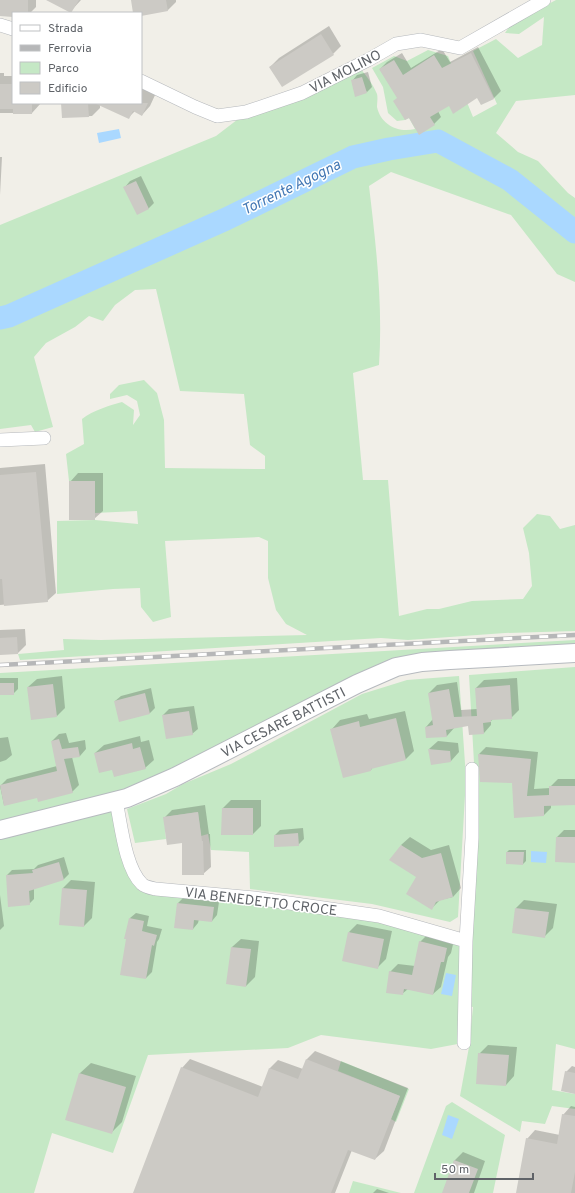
<svg xmlns="http://www.w3.org/2000/svg" width="575" height="1193" viewBox="0 0 575 1193" font-family="Overpass,sans-serif">
	<rect width="100%" height="100%" fill="#f1efe8"/>
	<path fill="#c5e8c5" d="M 556,0 L 575,0 L 575,95 L 516,101 L 496,133 L 518,152 L 538,161 L 568,193 L 575,198 L 575,224 L 514,173 L 459,145 L 439,139 L 389,146 L 353,154 L 224,216 L 9,313 L 0,316 L 0,225 L 216,136 L 246,113 L 360,68 C 367,77 373,84 377,94 C 378,98 377,103 377,107 C 381,125 398,133 415,129 L 409,118 L 405,120 L 397,121 L 388,113 L 383,87 L 372,68 L 394,56 L 407,61 L 428,50 L 448,56 L 473,117 L 497,104 L 473,51 L 496,39 L 518,58 L 542,45 L 544,17 L 519,34 L 505,33 L 511,24 Z
		M 439,143 L 509,182 L 575,234 L 575,282 L 557,274 L 511,215 L 391,172 L 369,186 C 376,245 383,305 379,365 L 353,373 L 363,480 L 388,480 L 399,616 L 427,609 L 439,609 L 472,601 L 523,599 L 532,586 L 529,553 L 523,528 L 537,514 L 550,516 L 560,529 L 575,525 L 575,631 L 505,633 L 408,640 L 381,638 L 20,660 L 18,654 L 64,650 L 63,639 L 101,640 L 307,635 L 286,624 L 276,610 L 268,578 L 268,541 L 259,537 L 165,541 L 171,617 L 153,622 L 141,607 L 140,588 L 113,589 L 57,594 L 57,521 L 95,520 L 138,524 L 137,511 L 95,513 L 95,481 L 69,481 L 66,454 L 84,444 L 82,419 C 94,410 108,406 122,402 L 134,410 L 133,425 L 140,415 L 137,401 L 127,395 L 110,399 L 110,394 L 119,385 L 144,380 L 157,393 L 164,420 L 165,468 L 265,469 L 265,456 L 250,445 L 244,394 L 180,391 L 156,289 L 135,290 L 115,305 L 103,321 L 89,316 L 75,327 L 46,343 L 34,357 L 53,427 L 35,432 L 31,425 L 0,429 L 0,320 L 10,317 L 227,220 L 354,158 L 389,151 Z
		M 575,640 L 575,647 L 448,654 L 125,792 L 0,824 L 0,673 Z
		M 575,667 L 575,1049 L 556,1044 L 552,1090 L 575,1094 L 575,1109 L 552,1106 L 545,1124 L 522,1121 L 520,1132 L 460,1096 L 469,1047 L 473,1007 L 465,1006 L 463,1043 L 431,1049 L 321,1035 L 288,1048 L 148,1055 L 113,1153 L 52,1133 L 34,1193 L 0,1193 L 0,830 L 116,801 L 143,885 L 295,904 L 472,943 L 473,882 L 477,815 L 469,675 Z
		M 459,676 L 466,778 L 458,917 L 450,922 L 372,904 L 250,889 L 249,852 L 211,850 L 208,834 L 201,836 L 198,812 L 164,817 L 166,839 L 135,843 L 127,809 L 166,794 L 183,784 L 231,764 L 362,694 L 407,680 Z
		M 341,1061 L 409,1089 L 396,1122 L 391,1119 L 400,1096 L 338,1071 Z
		M 452,1102 L 505,1135 L 493,1193 L 414,1193 L 446,1106 Z
		M 353,1181 L 401,1193 L 349,1193 Z"/>
	<path fill="#aad8ff" d="M 119,129 L 121,138 L 99,143 L 97,133 Z
		M 531,851 L 547,852 L 546,863 L 531,862 Z
		M 446,973 L 456,975 L 452,996 L 441,994 Z
		M 448,1115 L 459,1119 L 452,1139 L 442,1135 Z"/>
	<path fill="#0003" d="M 0,0 L 36,0 L 36,7 L 30,13 L 13,13 L 13,16 L 0,15 Z
		M 60,0 L 81,0 L 70,12 Z
		M 132,0 L 176,0 L 176,2 L 168,10 L 141,15 L 141,13 L 134,13 Z
		M 329,26 L 341,46 L 333,54 L 270,67 L 279,58 Z
		M 478,47 L 501,91 L 494,98 L 481,104 L 478,97 L 449,105 L 438,111 L 441,117 L 434,124 L 398,98 L 380,69 L 387,62 L 402,53 L 411,68 L 442,49 L 450,62 Z
		M 368,72 L 372,87 L 367,92 L 352,81 L 357,75 Z
		M 0,73 L 4,73 L 4,76 L 13,76 L 13,103 L 41,103 L 32,113 L 0,113 Z
		M 141,86 L 156,93 L 150,106 L 142,115 L 135,111 L 128,118 L 108,103 L 141,103 Z
		M 62,103 L 100,103 L 100,108 L 92,116 L 63,117 Z
		M 0,157 L 2,157 L 0,195 Z
		M 141,176 L 154,203 L 148,209 L 125,187 L 130,181 Z
		M 45,464 L 56,593 L 47,601 L 0,605 L 0,468 Z
		M 78,473 L 103,473 L 103,511 L 94,519 L 70,482 Z
		M 25,629 L 26,645 L 18,653 L 0,654 L 0,630 Z
		M 62,676 L 65,708 L 57,716 L 28,687 L 37,679 Z
		M 0,678 L 18,678 L 18,689 L 13,694 L 0,694 Z
		M 517,678 L 519,710 L 511,718 L 493,719 L 491,721 L 491,725 L 484,733 L 469,725 L 455,727 L 447,736 L 427,737 L 426,727 L 433,719 L 429,693 L 437,685 L 457,682 L 461,710 L 477,709 L 476,688 L 484,680 Z
		M 151,688 L 155,708 L 150,713 L 120,721 L 115,701 L 121,696 Z
		M 194,706 L 198,729 L 192,734 L 163,715 L 169,709 Z
		M 405,711 L 414,751 L 406,759 L 373,767 L 371,770 L 332,729 L 340,720 L 367,714 L 369,719 Z
		M 66,733 L 69,743 L 85,740 L 86,749 L 80,756 L 72,757 L 79,785 L 72,792 L 38,797 L 4,805 L 0,786 L 7,779 L 57,766 L 52,741 L 59,734 Z
		M 140,736 L 141,742 L 149,740 L 154,760 L 145,768 L 113,769 L 95,753 L 104,745 Z
		M 8,737 L 12,755 L 6,760 L 0,762 L 0,738 Z
		M 438,741 L 458,743 L 459,752 L 451,761 L 429,749 Z
		M 486,747 L 538,752 L 534,789 L 550,788 L 550,787 L 558,779 L 575,779 L 575,804 L 551,805 L 551,808 L 544,815 L 513,782 L 479,754 Z
		M 231,800 L 261,800 L 261,826 L 253,834 L 223,808 Z
		M 205,805 L 209,834 L 210,834 L 211,867 L 203,874 L 183,842 L 165,817 L 172,810 Z
		M 303,828 L 304,839 L 298,845 L 275,835 L 280,830 Z
		M 564,830 L 575,830 L 575,862 L 556,861 L 557,837 Z
		M 410,837 L 431,850 L 449,845 L 461,888 L 453,897 L 440,900 L 432,908 L 418,877 L 401,845 Z
		M 509,850 L 526,850 L 526,861 L 523,864 L 507,852 Z
		M 64,857 L 69,874 L 64,879 L 34,888 L 34,899 L 29,904 L 7,875 L 12,870 L 34,869 L 38,865 Z
		M 71,880 L 95,882 L 92,918 L 84,926 L 63,888 Z
		M 0,895 L 4,926 L 0,930 Z
		M 183,898 L 219,902 L 217,915 L 212,921 L 199,919 L 198,923 L 193,929 L 178,903 Z
		M 524,900 L 557,904 L 553,928 L 545,936 L 513,932 L 516,908 Z
		M 136,913 L 149,916 L 147,926 L 162,929 L 159,939 L 157,942 L 152,972 L 146,978 L 130,918 Z
		M 357,924 L 392,931 L 386,959 L 378,967 L 349,932 Z
		M 428,934 L 454,940 L 451,953 L 448,957 L 441,987 L 433,994 L 408,989 L 402,994 L 390,972 L 398,964 L 415,966 L 420,942 Z
		M 241,939 L 259,941 L 255,977 L 246,986 L 228,983 L 232,947 Z
		M 488,1045 L 517,1047 L 514,1076 L 506,1085 L 479,1054 Z
		M 315,1051 L 408,1088 L 384,1151 L 375,1159 L 352,1150 L 335,1193 L 134,1193 L 182,1068 L 190,1059 L 263,1087 L 270,1068 L 278,1060 L 303,1069 L 307,1059 Z
		M 91,1063 L 136,1076 L 122,1122 L 111,1133 L 79,1074 Z
		M 572,1066 L 575,1067 L 575,1093 L 566,1072 Z
		M 571,1106 L 575,1107 L 575,1193 L 517,1193 L 527,1139 L 535,1130 L 560,1135 L 563,1115 Z
		M 463,1152 L 485,1161 L 474,1193 L 443,1193 L 454,1161 Z
		M 377,1189 L 389,1193 L 373,1193 Z"/>
	<g fill="none" stroke-linecap="round" stroke-linejoin="round">
		<path stroke="#aad8ff" stroke-width="23" d="M 0,318 L 9,316 L 226,219 L 353,157 L 389,149 L 438,141 L 510,180 L 575,232"/>
	</g>
	<path fill="#cccac5" d="M 0,0 L 28,0 L 28,13 L 13,13 L 13,17 L 0,16 Z
		M 46,0 L 79,0 L 71,13 Z
		M 131,0 L 166,0 L 168,11 L 141,16 L 141,13 L 133,13 Z
		M 321,34 L 334,55 L 282,87 L 269,67 Z
		M 471,53 L 494,99 L 481,105 L 477,98 L 453,114 L 449,106 L 430,117 L 435,125 L 419,135 L 409,118 L 405,120 L 393,101 L 397,98 L 379,69 L 394,60 L 403,75 L 434,55 L 442,68 Z
		M 362,77 L 367,93 L 355,97 L 351,80 Z
		M 0,84 L 13,84 L 13,103 L 32,103 L 32,114 L 13,114 L 13,109 L 0,109 Z
		M 61,103 L 88,103 L 89,117 L 62,118 Z
		M 94,103 L 148,103 L 142,116 L 133,111 L 129,119 Z
		M 136,181 L 149,209 L 137,215 L 123,187 Z
		M 36,472 L 48,602 L 4,606 L 2,579 L 0,579 L 0,475 Z
		M 69,481 L 95,481 L 95,520 L 69,520 Z
		M 17,637 L 18,654 L 0,655 L 0,638 Z
		M 0,683 L 14,683 L 14,695 L 0,695 Z
		M 53,684 L 57,717 L 31,720 L 27,687 Z
		M 510,685 L 512,719 L 491,720 L 491,722 L 483,723 L 484,734 L 469,735 L 468,726 L 446,730 L 447,737 L 426,738 L 425,727 L 433,725 L 428,693 L 449,689 L 454,717 L 477,716 L 475,688 Z
		M 145,693 L 150,714 L 119,722 L 114,701 Z
		M 189,711 L 193,735 L 166,739 L 162,715 Z
		M 396,718 L 406,760 L 371,769 L 371,771 L 343,778 L 330,729 L 359,721 L 360,727 Z
		M 59,739 L 62,749 L 78,747 L 80,757 L 64,759 L 73,793 L 38,802 L 37,798 L 4,806 L 0,785 L 57,771 L 51,741 Z
		M 132,743 L 133,749 L 140,747 L 146,769 L 114,777 L 112,770 L 99,773 L 94,753 Z
		M 428,749 L 450,751 L 451,762 L 431,765 Z
		M 478,754 L 531,759 L 527,796 L 549,795 L 549,786 L 575,786 L 575,805 L 544,806 L 544,816 L 514,818 L 512,783 L 480,782 Z
		M 222,808 L 253,808 L 253,835 L 221,835 Z
		M 198,812 L 202,841 L 203,841 L 204,875 L 182,875 L 182,843 L 167,845 L 163,817 Z
		M 298,833 L 299,846 L 274,847 L 274,835 Z
		M 556,837 L 575,837 L 575,863 L 555,862 Z
		M 401,845 L 422,858 L 441,853 L 453,897 L 436,902 L 432,910 L 406,894 L 416,877 L 389,860 Z
		M 506,852 L 524,852 L 523,865 L 506,864 Z
		M 59,862 L 64,880 L 29,891 L 30,905 L 8,907 L 6,875 L 33,873 L 32,870 Z
		M 62,888 L 87,890 L 84,927 L 59,925 Z
		M 177,903 L 214,907 L 212,922 L 194,920 L 193,930 L 174,928 Z
		M 515,908 L 549,912 L 545,938 L 512,933 Z
		M 129,918 L 144,921 L 142,931 L 157,935 L 154,946 L 152,945 L 146,979 L 120,975 L 126,939 L 124,939 Z
		M 348,932 L 384,939 L 378,969 L 342,961 Z
		M 419,941 L 447,948 L 444,962 L 441,962 L 433,995 L 404,989 L 403,995 L 386,993 L 389,971 L 412,975 Z
		M 231,947 L 251,949 L 246,987 L 226,984 Z
		M 478,1053 L 509,1055 L 506,1086 L 476,1084 Z
		M 306,1059 L 400,1096 L 375,1160 L 348,1150 L 331,1193 L 133,1193 L 181,1067 L 258,1097 L 269,1068 L 298,1079 Z
		M 565,1071 L 575,1073 L 575,1094 L 561,1091 Z
		M 79,1073 L 126,1087 L 112,1134 L 65,1120 Z
		M 562,1114 L 575,1116 L 575,1172 L 571,1193 L 516,1193 L 526,1138 L 557,1144 Z
		M 454,1160 L 478,1169 L 469,1193 L 442,1193 Z"/>
	<g fill="none" stroke-linecap="round" stroke-linejoin="round">
		<g stroke="#b5b8bc" stroke-width="14">
			<path id="street" d="M 0,25 L 13,29
				M 141,81 L 195,107 L 217,116 L 246,112 L 302,93 L 368,60 L 396,44 L 421,40 L 460,48 L 544,0
				M 0,440 L 44,438
				M 116,801 C 121,824 125,868 142,884 C 145,887 151,888 156,889 L 254,898 L 379,916 L 466,941
				M 464,1043 L 466,941 L 472,838 L 472,769"/>
		</g>
		<g stroke="#b6babf" stroke-width="20">
			<path id="secondary" d="M 0,830 L 127,798 L 175,777 L 357,684 L 396,667 L 422,662 L 450,660 L 575,653"/>
		</g>
		<use href="#street" stroke="#fff" stroke-width="13"/>
		<use href="#secondary" stroke="#fff" stroke-width="18"/>
		<g stroke="#b6b7b8" stroke-width="4.5">
			<path id="rail" d="M 0,665 L 575,635"/>
		</g>
		<use href="#rail" stroke="#fff" stroke-width="3" stroke-dasharray="9" stroke-linecap="butt"/>
	</g>
	<g text-anchor="middle" stroke-width="3" stroke-linejoin="round" paint-order="stroke">
		<g font-size="14" fill="#5f6368" stroke="#fff">
			<text transform="translate(345 71) rotate(-27)" y="5">VIA MOLINO</text>
			<text transform="translate(283 722) rotate(-27)" y="5">VIA CESARE BATTISTI</text>
			<text transform="translate(261 901) rotate(7)" y="5">VIA BENEDETTO CROCE</text>
		</g>
		<g font-size="15" font-style="italic" fill="#4378b4" stroke="#fff">
			<text transform="translate(291 187) rotate(-26)" y="5">Torrente Agogna</text>
		</g>
	</g>
	<rect x="12" y="12" width="130" height="92" fill="#ffffff" stroke="#bfc1c3"/>
	<rect x="20" y="25" width="20" height="6" fill="#ffffff" stroke="#bfc1c3"/>
	<text x="48" y="32" font-size="12" fill="#5f6368">Strada</text>
	<rect x="20" y="45" width="20" height="6" fill="#b6b7b8" stroke="#bfc1c3"/>
	<text x="48" y="52" font-size="12" fill="#5f6368">Ferrovia</text>
	<rect x="20" y="62" width="20" height="12" fill="#c5e8c5" stroke="#bfc1c3"/>
	<text x="48" y="72" font-size="12" fill="#5f6368">Parco</text>
	<rect x="20" y="82" width="20" height="12" fill="#cccac5" stroke="#bfc1c3"/>
	<text x="48" y="92" font-size="12" fill="#5f6368">Edificio</text>
	<path d="M435 1173v6h98v-6" fill="none" stroke="#5f6368" stroke-width="2"/>
	<text x="441" y="1173" font-size="12" fill="#5f6368" stroke="#ffffff" stroke-width="3" paint-order="stroke">50 m</text>
</svg>
